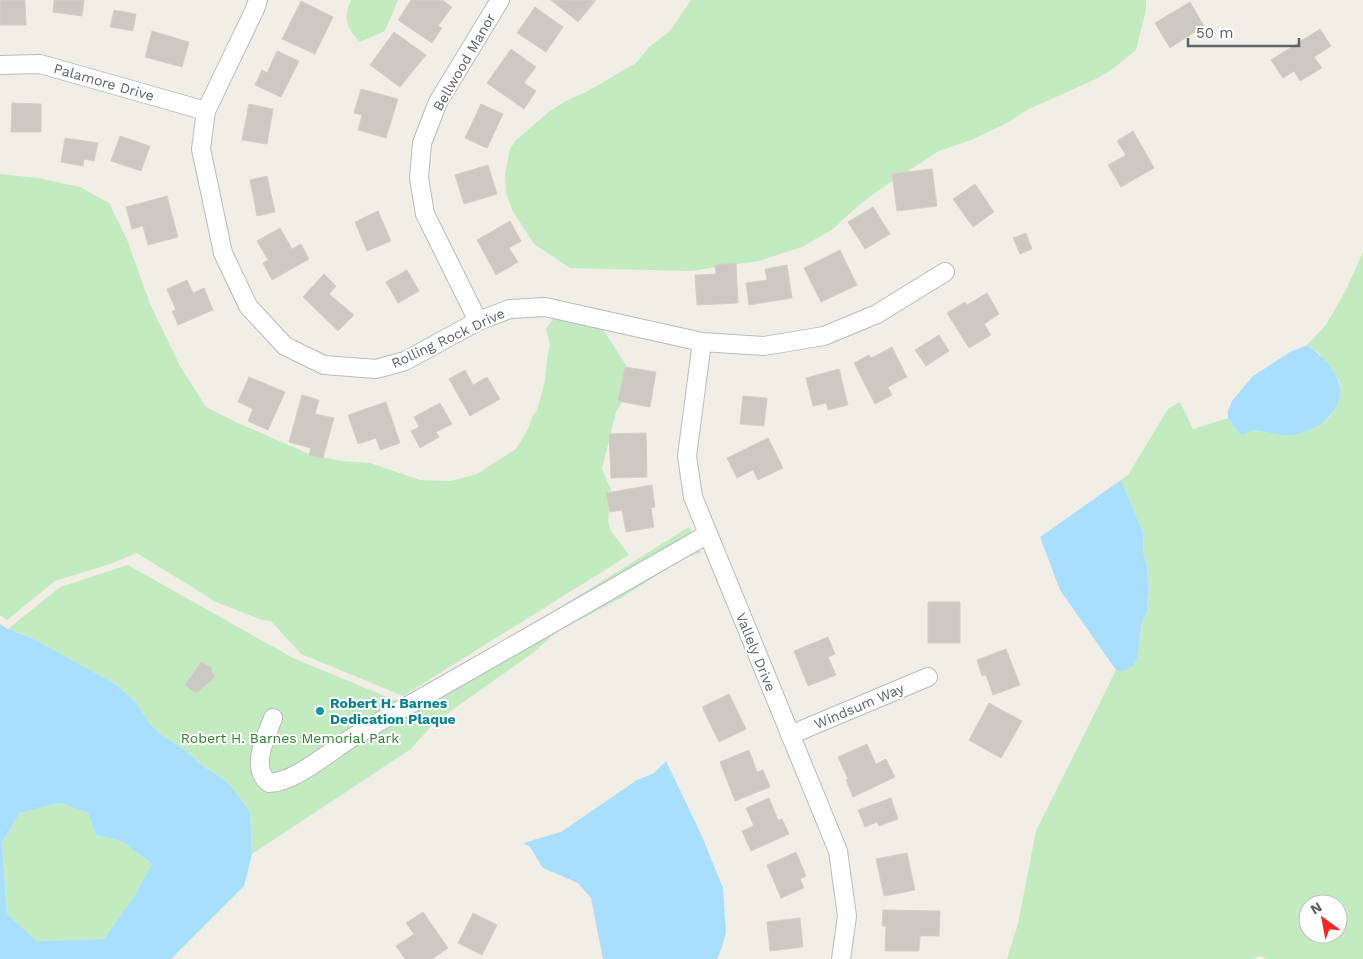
<svg xmlns="http://www.w3.org/2000/svg" width="1363" height="959" viewBox="0 0 1363 959" font-family="'Work Sans',sans-serif">
	<rect width="100%" height="100%" fill="#f1eee6"/>
	<path fill="#c3ebc0" fill-rule="evenodd" d="M 351,0 L 398,0 L 385,31 L 360,42 C 346,28 343,18 351,0 Z
		M 691,0 L 1146,0 L 1146,10 L 1136,50 L 1115,67 L 1096,79 L 1029,109 L 1003,125 L 971,140 L 939,151 L 882,188 L 859,205 L 833,229 L 802,247 L 759,261 L 690,271 L 570,268 L 534,244 L 512,210 L 506,193 L 505,175 L 510,149 L 516,140 L 551,110 L 566,101 L 590,90 L 636,63 L 649,47 L 670,31 Z
		M 0,174 L 38,178 L 80,187 L 109,203 L 128,242 L 150,304 L 180,366 L 206,407 L 238,423 L 309,454 L 341,461 L 370,463 L 420,480 L 451,481 L 477,474 L 516,449 L 528,429 L 532,417 L 537,411 L 545,381 L 547,359 L 550,345 L 546,329 L 554,317 L 602,328 L 628,368 L 622,402 L 616,412 L 602,469 L 611,490 L 608,521 L 611,531 L 629,555 L 403,696 L 301,654 L 271,621 L 262,620 L 216,602 L 137,553 L 110,564 L 55,581 L 7,620 L 0,615 Z
		M 1363,252 L 1363,959 L 1267,959 L 1260,956 L 1252,959 L 1007,959 L 1018,924 L 1036,831 L 1116,670 L 1122,672 L 1132,666 L 1137,659 L 1142,622 L 1148,609 L 1147,600 L 1149,592 L 1147,567 L 1143,551 L 1143,532 L 1121,480 L 1128,475 L 1168,409 L 1180,402 L 1193,429 L 1228,418 L 1237,431 L 1308,431 L 1331,416 L 1340,382 L 1319,353 L 1307,345 L 1326,325 L 1346,290 ZM 1308,904 L 1338,904 L 1338,934 L 1308,934 Z
		M 689,527 L 701,553 L 685,557 L 623,597 L 557,632 L 534,652 L 434,723 L 411,749 L 252,854 L 250,813 L 222,778 L 204,767 L 181,747 L 164,737 L 150,724 L 136,702 L 117,685 L 32,638 L 8,629 L 60,587 L 128,565 L 293,658 L 404,704 Z
		M 60,803 L 88,813 L 96,835 L 121,841 L 152,864 L 133,898 L 104,939 L 37,941 L 7,914 L 2,843 L 20,813 Z"/>
	<path fill="#a8dfff" fill-rule="evenodd" d="M 1307,345 C 1322,355 1339,372 1340,390 C 1341,415 1313,433 1291,435 C 1278,437 1265,429 1252,431 C 1249,431 1245,434 1242,435 L 1237,431 L 1228,418 L 1228,411 L 1232,401 L 1253,376 L 1290,352 Z
		M 1121,480 L 1143,532 L 1143,551 L 1147,567 L 1149,592 L 1147,600 L 1148,609 L 1142,622 L 1137,659 L 1133,666 L 1122,672 L 1116,670 L 1060,590 L 1040,537 Z
		M 0,624 L 8,629 L 32,638 L 117,685 L 136,702 L 150,724 L 164,737 L 181,747 L 204,767 L 222,778 L 235,791 L 250,813 L 252,854 L 244,886 L 171,959 L 0,959 ZM 60,803 L 88,813 L 96,835 L 121,841 L 152,864 L 133,898 L 104,939 L 37,941 L 7,914 L 2,843 L 20,813 Z
		M 666,761 L 701,834 L 723,888 L 726,932 L 722,947 L 717,959 L 603,959 L 591,898 L 578,883 L 543,868 L 530,847 L 523,843 L 561,832 L 637,780 L 654,773 Z"/>
	<path fill="#ccc9c3" stroke="#d7cfc3" d="M 0,0 L 25,0 L 26,25 L 0,25 Z
		M 54,0 L 84,0 L 82,16 L 53,12 Z
		M 411,0 L 442,0 L 452,7 L 438,26 L 442,28 L 432,43 L 398,20 Z
		M 551,0 L 596,0 L 578,22 Z
		M 301,1 L 333,17 L 315,54 L 282,39 Z
		M 1190,2 L 1204,26 L 1170,48 L 1155,23 Z
		M 535,7 L 563,27 L 546,52 L 517,33 Z
		M 114,10 L 136,14 L 133,31 L 110,27 Z
		M 1320,29 L 1331,46 L 1314,57 L 1322,68 L 1300,81 L 1294,71 L 1283,78 L 1271,60 Z
		M 152,31 L 189,42 L 182,67 L 145,57 Z
		M 394,32 L 426,55 L 400,87 L 370,65 Z
		M 511,49 L 536,67 L 524,83 L 536,91 L 524,109 L 487,83 Z
		M 277,51 L 299,61 L 281,97 L 255,85 L 262,70 L 267,73 Z
		M 361,89 L 398,99 L 386,138 L 358,130 L 362,115 L 354,113 Z
		M 12,103 L 41,104 L 41,132 L 11,132 Z
		M 249,104 L 273,109 L 267,144 L 242,140 Z
		M 481,104 L 503,114 L 487,148 L 465,138 Z
		M 1133,131 L 1154,168 L 1121,187 L 1108,165 L 1126,155 L 1117,141 Z
		M 120,136 L 150,146 L 141,171 L 111,161 Z
		M 65,138 L 98,143 L 94,161 L 84,159 L 83,166 L 61,162 Z
		M 488,165 L 497,194 L 464,204 L 455,175 Z
		M 932,169 L 937,206 L 897,211 L 892,174 Z
		M 267,176 L 275,212 L 257,216 L 250,180 Z
		M 975,184 L 994,212 L 973,227 L 953,199 Z
		M 167,196 L 178,237 L 148,245 L 143,226 L 132,229 L 126,207 Z
		M 873,207 L 890,234 L 865,249 L 848,222 Z
		M 378,211 L 391,241 L 367,251 L 355,222 Z
		M 510,221 L 521,241 L 509,248 L 518,262 L 496,275 L 477,240 Z
		M 280,228 L 292,249 L 301,244 L 309,259 L 272,280 L 263,263 L 268,260 L 257,241 Z
		M 1026,233 L 1032,249 L 1020,254 L 1013,238 Z
		M 840,250 L 857,285 L 821,302 L 804,268 Z
		M 736,263 L 738,303 L 697,305 L 695,275 L 716,274 L 715,265 Z
		M 787,265 L 792,298 L 749,305 L 746,283 L 767,280 L 765,269 Z
		M 407,270 L 419,291 L 398,303 L 386,282 Z
		M 324,274 L 336,286 L 329,294 L 354,315 L 338,331 L 303,297 Z
		M 187,280 L 193,293 L 204,288 L 213,310 L 178,325 L 172,311 L 176,310 L 167,289 Z
		M 987,293 L 999,314 L 984,324 L 991,335 L 969,348 L 947,313 L 965,302 L 967,305 Z
		M 939,335 L 949,351 L 926,366 L 915,350 Z
		M 892,347 L 907,377 L 888,387 L 892,395 L 875,404 L 854,363 L 869,355 L 871,358 Z
		M 625,367 L 656,372 L 650,407 L 618,401 Z
		M 839,369 L 848,405 L 828,410 L 826,403 L 813,406 L 806,378 Z
		M 465,370 L 473,385 L 487,377 L 500,399 L 470,416 L 449,379 Z
		M 249,377 L 285,392 L 268,430 L 248,421 L 253,409 L 238,402 Z
		M 302,395 L 319,400 L 315,414 L 334,418 L 323,458 L 309,455 L 311,448 L 289,442 Z
		M 743,396 L 767,398 L 764,426 L 740,424 Z
		M 386,402 L 400,443 L 380,450 L 376,438 L 358,444 L 348,415 Z
		M 440,403 L 452,424 L 436,432 L 439,437 L 420,448 L 411,431 L 419,427 L 414,417 Z
		M 646,433 L 647,477 L 611,478 L 609,434 Z
		M 768,438 L 783,468 L 758,480 L 753,470 L 737,478 L 727,458 Z
		M 652,485 L 655,507 L 651,508 L 654,527 L 626,532 L 622,510 L 610,512 L 606,493 Z
		M 928,602 L 960,602 L 960,643 L 928,643 Z
		M 828,637 L 835,654 L 828,657 L 836,675 L 808,686 L 794,651 Z
		M 1006,649 L 1020,685 L 993,695 L 986,675 L 982,676 L 977,660 Z
		M 201,662 L 212,668 L 211,671 L 214,675 L 213,679 L 196,693 L 185,685 Z
		M 729,694 L 746,729 L 719,742 L 702,707 Z
		M 989,703 L 1022,721 L 1001,758 L 969,740 Z
		M 867,744 L 876,764 L 886,759 L 895,777 L 853,797 L 846,780 L 848,779 L 838,757 Z
		M 749,750 L 757,772 L 763,770 L 770,787 L 735,801 L 720,762 Z
		M 769,798 L 778,820 L 782,819 L 789,834 L 751,851 L 742,831 L 754,826 L 746,808 Z
		M 891,798 L 898,819 L 879,826 L 877,822 L 865,827 L 858,810 Z
		M 796,852 L 806,876 L 800,879 L 804,888 L 781,898 L 767,865 Z
		M 907,853 L 915,890 L 884,896 L 876,859 Z
		M 883,910 L 940,911 L 939,936 L 920,936 L 919,951 L 885,951 L 886,926 L 882,926 Z
		M 423,912 L 448,948 L 432,959 L 405,959 L 396,946 L 414,934 L 406,923 Z
		M 473,913 L 497,925 L 482,955 L 458,943 Z
		M 800,918 L 803,947 L 770,951 L 767,922 Z"/>
	<g fill="none" stroke-linecap="round" stroke-linejoin="round">
		<g stroke="#b8bcc1" stroke-width="20">
			<path id="minor" d="M 258,0 L 255,9 L 206,111 L 201,149 L 223,253 L 248,306 L 285,346 L 324,365 L 376,369 L 405,361 L 478,321 L 510,309 L 545,307 L 702,342 L 764,346 L 824,336 L 877,314 L 945,272
				M 0,65 L 40,64 L 206,111
				M 478,321 L 425,214 L 419,178 L 422,143 L 438,102 L 500,0
				M 702,342 L 687,456 L 693,497 L 838,851 L 847,916 L 841,959
				M 273,718 C 267,735 249,767 269,783 C 297,782 333,748 358,734 C 475,668 591,601 708,534
				M 790,735 L 928,677"/>
		</g>
		<use href="#minor" stroke="#fff" stroke-width="18"/>
	</g>
	<circle fill="#0f9aa8" stroke="#fff" stroke-width="2" cx="320" cy="711" r="5"/>
	<g text-anchor="middle" stroke-width="4" stroke-linejoin="round" paint-order="stroke">
		<g font-size="14" fill="#5d6368" stroke="#fff">
			<text transform="translate(464 62) rotate(-60)" y="5">Bellwood Manor</text>
			<text transform="translate(104 82) rotate(16)" y="5">Palamore Drive</text>
			<text transform="translate(448 338) rotate(-25)" y="5">Rolling Rock Drive</text>
			<text transform="translate(756 652) rotate(68)" y="5">Vallely Drive</text>
			<text transform="translate(859 706) rotate(-23)" y="5">Windsum Way</text>
		</g>
		<g font-size="14" font-weight="bold" fill="#0d838f" stroke="#fff" text-anchor="start">
			<text x="330" y="708">Robert H. Barnes<tspan x="330" dy="16">Dedication Plaque</tspan></text>
		</g>
		<g font-size="14" fill="#2d812a" stroke="#fff">
			<text x="290" y="743">Robert H. Barnes Memorial Park</text>
		</g>
	</g>
	<g transform="translate(1323 919) rotate(328)"><circle r="24" fill="#ffffff" stroke="#bec1c3"/>
	<path d="M0-4L9 19L0 12L-9 19Z" fill="#fb2322"/>
	<text y="-8" font-size="14" font-weight="bold" text-anchor="middle" fill="#5d6368">N</text>
	</g>
	<path d="M1188 38v8h111v-8" fill="none" stroke="#5d6368" stroke-width="2.5"/>
	<text x="1196" y="38" font-size="15" fill="#5d6368" stroke="#ffffff" stroke-width="4" paint-order="stroke">50 m</text>
</svg>
